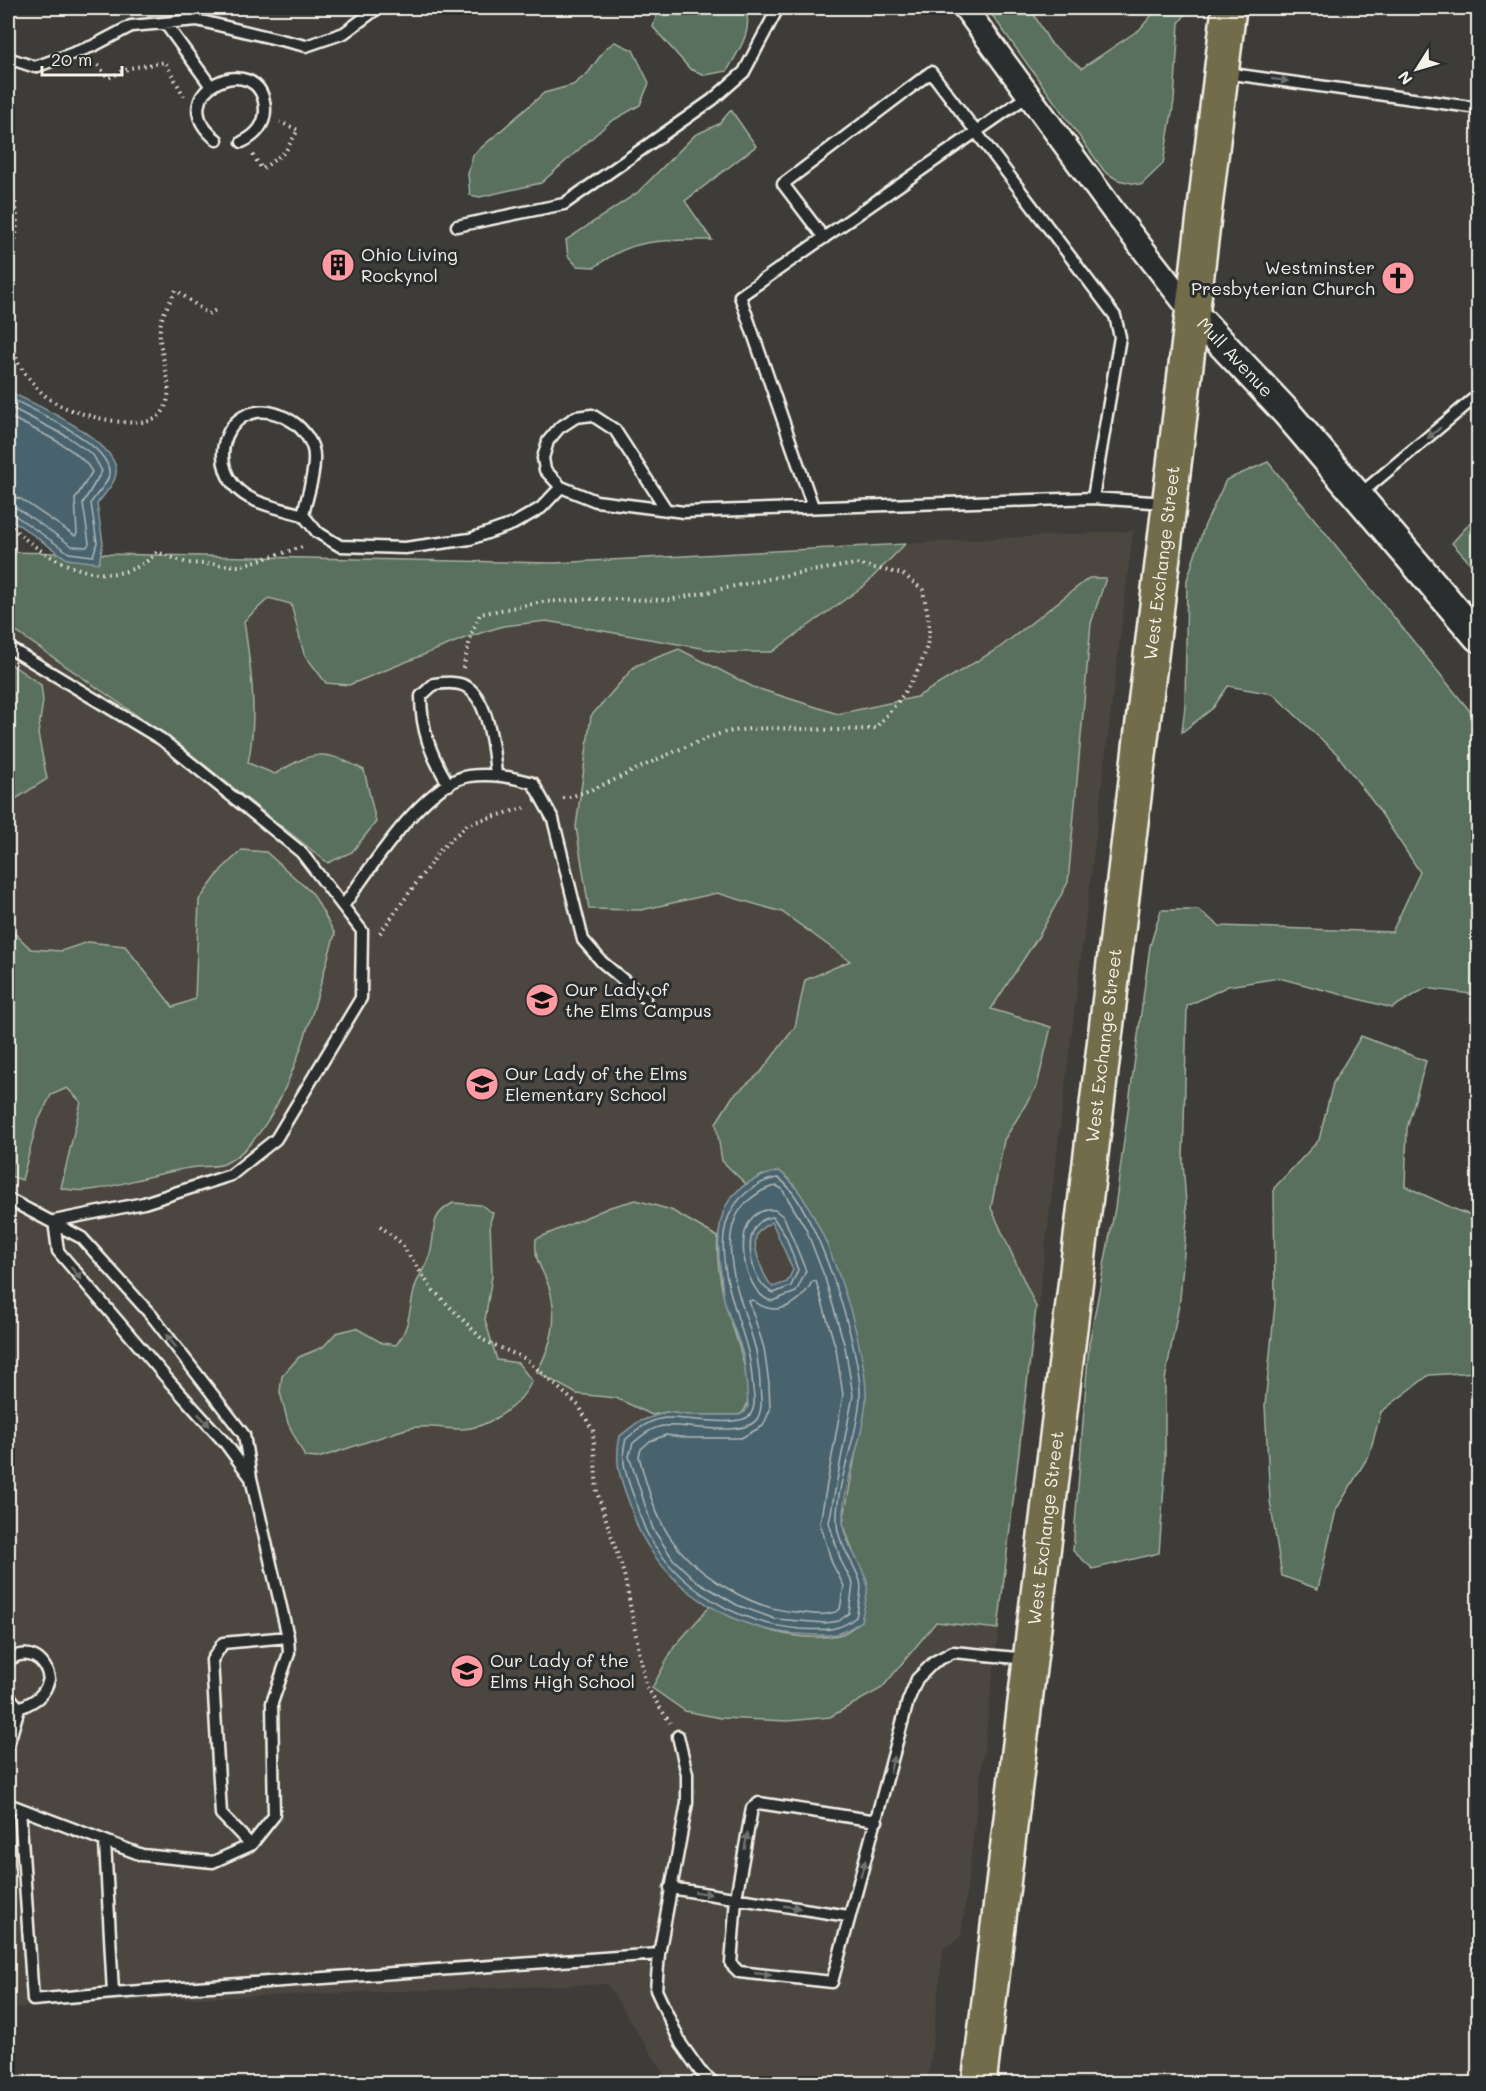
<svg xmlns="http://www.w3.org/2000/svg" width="1486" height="2091" viewBox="0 0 1486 2091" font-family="Mali,sans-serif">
	<rect width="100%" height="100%" fill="#3e3c39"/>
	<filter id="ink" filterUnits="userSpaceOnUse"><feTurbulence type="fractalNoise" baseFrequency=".0167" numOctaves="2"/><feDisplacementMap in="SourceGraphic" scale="12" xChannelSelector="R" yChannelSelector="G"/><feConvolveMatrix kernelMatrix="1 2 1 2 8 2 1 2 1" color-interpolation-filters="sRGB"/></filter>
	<g filter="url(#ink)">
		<path fill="#4c4741" d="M 1133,531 L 961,1936 L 943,1949 L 928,2083 L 670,2083 L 607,1984 L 167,1999 L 8,2008 L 8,552 L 554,563 Z"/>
		<path fill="#58705d" stroke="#a6b0a2" stroke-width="1.5" d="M 659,8 L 745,8 C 754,31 738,51 727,71 L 705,75 L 690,69 L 653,27 Z
			M 987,8 L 1030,8 L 1051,44 L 1082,68 L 1140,29 L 1158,8 L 1190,8 L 1179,23 L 1174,101 L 1163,164 L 1141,185 L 1118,180 L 1105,172 Z
			M 615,42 L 633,50 L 649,83 L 640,105 L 610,122 L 541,183 L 480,197 L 470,195 L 468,174 L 473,155 L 544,93 L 573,85 L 588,73 L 606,48 Z
			M 731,110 L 756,146 L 685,201 L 712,240 C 666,240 633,237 595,267 L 577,266 L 568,256 L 566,240 L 637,193 L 695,135 L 719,124 Z
			M 1268,462 L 1478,721 L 1478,995 L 1426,988 L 1392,1008 L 1279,978 L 1228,986 L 1187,1006 L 1183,1162 L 1187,1218 L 1180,1299 L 1165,1380 L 1165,1473 L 1159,1553 L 1093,1569 L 1073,1551 L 1089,1344 L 1115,1208 L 1150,946 L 1161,910 L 1198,910 L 1220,926 L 1392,932 L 1420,872 L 1379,810 L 1337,754 L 1273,694 L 1228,686 L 1213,708 L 1182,732 L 1185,706 L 1187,580 L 1204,527 L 1226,480 Z
			M 1478,514 L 1478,572 L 1452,543 Z
			M 905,544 L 865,585 L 772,652 L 724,652 L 546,621 L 503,626 L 465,638 L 349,685 L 326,683 L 304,654 L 291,604 L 269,598 L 244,621 C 251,669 258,715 248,763 L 275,774 C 315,750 323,749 364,770 L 376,822 L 352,852 L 328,863 L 177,743 L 8,626 L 8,552 L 554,563 Z
			M 1089,578 L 1106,578 L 1091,623 L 1068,882 L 1040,934 L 991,1009 L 1051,1027 L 1037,1086 L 1004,1140 L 991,1208 L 1036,1307 L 998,1629 L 936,1622 L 882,1688 L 830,1717 L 788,1721 L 721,1718 L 685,1711 L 652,1688 L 674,1647 L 711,1605 C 747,1626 799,1645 842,1634 C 849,1632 856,1625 861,1621 L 867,1582 L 854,1555 L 843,1523 L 866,1395 L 762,1175 L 747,1185 L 722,1161 L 716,1123 L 733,1096 L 761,1072 L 795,1027 L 805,980 L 850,961 L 782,912 L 717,893 L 641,910 L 589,909 L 576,827 L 591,716 L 635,666 L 679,649 L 753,687 L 838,714 L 917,697 L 999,648 Z
			M 8,662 L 41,685 L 43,701 L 38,734 L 47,779 L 8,804 Z
			M 242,850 L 266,852 L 313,894 L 335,934 C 315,998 288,1133 224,1164 C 216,1167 205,1166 197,1167 C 182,1168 166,1173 152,1176 C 124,1182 89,1196 61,1188 L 81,1102 L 67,1088 L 51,1095 L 37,1123 L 22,1180 L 8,1175 L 8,927 L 31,949 L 61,951 L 88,942 L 125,946 L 173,1007 L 195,999 L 199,900 L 222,869 Z
			M 1361,1036 L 1426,1061 L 1407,1128 L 1405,1186 L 1461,1212 L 1478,1216 L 1478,1372 L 1429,1375 L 1381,1412 L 1369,1455 L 1336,1510 L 1318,1589 L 1282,1576 L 1270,1501 L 1265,1405 L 1275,1304 L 1274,1188 L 1319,1140 L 1333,1083 Z
			M 636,1200 L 671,1210 L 718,1237 C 716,1256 720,1283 725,1302 C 730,1323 764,1402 739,1415 L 688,1415 L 666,1412 L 652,1415 L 616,1398 L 577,1394 L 537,1372 C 552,1344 559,1319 549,1287 C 542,1266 534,1264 536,1239 L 610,1207 Z
			M 453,1203 L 481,1205 L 493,1213 L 490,1222 L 492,1276 L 485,1320 L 497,1360 L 518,1363 L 532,1381 C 521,1405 489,1428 462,1429 C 443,1429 425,1424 406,1429 C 377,1438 347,1449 318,1458 L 305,1457 L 288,1423 L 280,1392 L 282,1376 L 299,1357 L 323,1347 L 336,1333 L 356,1328 L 382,1343 L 396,1345 C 411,1327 409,1306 416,1284 C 420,1273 429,1262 431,1250 C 436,1227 429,1216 453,1203 Z"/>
		<path fill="#4a636e" stroke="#8e9c9f" stroke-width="1.5" fill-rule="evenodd" d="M 8,391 C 35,404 110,437 116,468 C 118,482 104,494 97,504 L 103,543 L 99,563 L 67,559 L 8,517 Z
			M 779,1171 C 821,1198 867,1345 866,1396 C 865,1438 843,1479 843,1521 C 843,1542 861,1561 866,1580 C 870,1591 863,1610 861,1621 C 838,1639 826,1636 797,1634 C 735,1630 672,1592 642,1536 C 636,1526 633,1513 629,1502 C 620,1478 614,1462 620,1436 L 638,1422 L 666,1412 L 688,1415 L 739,1415 L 745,1412 L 748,1406 C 747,1389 746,1372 743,1355 C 739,1338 730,1321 725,1303 C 722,1292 722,1279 720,1267 C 714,1216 724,1184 779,1171 ZM 772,1222 L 793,1270 L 787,1282 L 773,1287 C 764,1279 751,1246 757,1234 C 760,1229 766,1225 772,1222 Z"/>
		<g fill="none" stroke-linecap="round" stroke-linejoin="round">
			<path stroke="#b0b8b7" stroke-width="1.5" d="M 8,397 C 31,409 109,443 109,472 C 110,483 96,493 91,503 L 97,543 L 93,556 L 69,553 L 13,514 L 8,513
				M 8,406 L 68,437 L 93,455 L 102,471 L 83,503 L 89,543 L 87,547 L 72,546 L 17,508 L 8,505
				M 8,416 C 31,428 81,449 92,472 L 75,499 L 77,533 L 75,536 L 21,499 L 8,496
				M 778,1178 C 815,1201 862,1352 860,1396 C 858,1438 836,1480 837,1522 C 837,1543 854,1562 860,1581 C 863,1591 858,1607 856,1617 C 839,1632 822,1630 800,1629 C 738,1624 679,1589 648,1535 C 642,1524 639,1512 635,1500 C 628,1480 619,1460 626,1439 C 637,1430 650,1419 666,1418 C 682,1417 740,1428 750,1415 C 756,1407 754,1397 753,1388 C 752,1376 751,1363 748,1352 C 736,1305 700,1231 746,1193 C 756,1185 766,1179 778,1178 Z
				M 777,1186 L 782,1189 L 806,1229 L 825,1278 L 845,1347 L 853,1395 L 829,1523 L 841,1561 L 853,1584 L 849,1613 L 839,1621 L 825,1623 L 775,1619 L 737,1605 L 695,1580 L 673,1559 L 653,1529 L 629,1456 L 633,1443 C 642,1436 652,1427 664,1426 C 685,1424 744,1438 757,1419 C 763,1409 761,1398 760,1387 C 760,1376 758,1363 756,1351 C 746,1309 708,1234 749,1200 C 758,1193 766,1187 777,1186 Z
				M 775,1210 L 784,1217 L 806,1271 L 796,1292 L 772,1301 C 740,1294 727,1205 775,1210 Z
				M 773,1217 L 786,1237 L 798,1270 L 791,1286 L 774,1293 C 750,1286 736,1220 773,1217 Z
				M 816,1281 L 836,1349 L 843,1395 L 820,1523 L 832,1563 L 844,1586 L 840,1609 C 829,1618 809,1613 795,1612 C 770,1610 748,1601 727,1588 C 670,1555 654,1518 639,1456 L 641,1449 L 650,1441 L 666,1435 L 689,1438 L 741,1438 L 763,1426 L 770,1410 L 769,1384 L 764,1348 L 749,1301 L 753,1300 C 775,1319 800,1305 812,1282 Z"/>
			<g stroke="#f4f1e8" stroke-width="15">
				<path id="service" d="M 165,23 L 210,85
					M 8,58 L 35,67 L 93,46 L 131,26 L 197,20 L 306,46 L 344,33 L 378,8
					M 1225,73 L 1478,108
					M 217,140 C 156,92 263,45 265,110 C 265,125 255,136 242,142
					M 457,226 L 564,204 L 712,100 L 744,72 L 778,8
					M 824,238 L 783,184 L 931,72 L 1115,316 L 1120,337 L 1093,498
					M 1359,495 L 1478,395
					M 813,507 L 740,296 L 1029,95
					M 666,509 L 615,430 L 592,415 L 576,417 L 559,428 L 548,441 L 543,458 L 545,470 L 561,487 L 596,501 L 684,512 L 1093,498 L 1166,503
					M 303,515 C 287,510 269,507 254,500 C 194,473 229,381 293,422 C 303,429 314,443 314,456 C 315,475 307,496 303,515 L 317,532 L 340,546 L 405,548 L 470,539 L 513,524 L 541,508 L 561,487
					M 8,647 L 161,739 L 301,852 L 362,931 L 361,998 L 276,1139 L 231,1175 L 144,1203 L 54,1221
					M 449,785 C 431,756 421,730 421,696 L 434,684 C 444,683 458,681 467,687 C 489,701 494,751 496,775
					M 343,906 C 370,870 423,783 469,776 C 492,773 512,777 533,783 L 553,819 L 583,940 L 602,962 L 645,998
					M 8,1199 L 82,1238 L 152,1316 L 244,1435 L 251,1478 L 226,1444 L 169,1381 L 58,1251 L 54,1221
					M 8,1661 C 25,1647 46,1657 49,1679 C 45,1696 34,1702 19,1708 L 8,1695
					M 678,1736 L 687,1774 L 687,1803 L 659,1954 L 656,1990 L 681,2044 L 700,2071 L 715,2084
					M 8,1745 L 19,1708
					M 8,1804 L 142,1855 L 213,1862 L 251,1845 L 221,1814 L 212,1660 L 223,1643 L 288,1637 L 251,1478
					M 20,1809 L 33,2000 L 113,1993 L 105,1842
					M 877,1821 L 759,1803 L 752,1808 L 736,1898 L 731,1964 L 739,1972 L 832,1982 L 908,1701 L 917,1679 L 934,1662 L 953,1652 L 1027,1659
					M 251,1845 L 274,1816 L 272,1703 L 289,1653 L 288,1637
					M 670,1888 L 848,1916
					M 113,1993 L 659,1954"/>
			</g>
			<g stroke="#f4f1e8" stroke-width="27">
				<path id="minor" d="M 965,8 L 1114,212 L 1191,311"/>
			</g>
			<g stroke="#f4f1e8" stroke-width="33">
				<g id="tertiary">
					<path id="s1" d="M 1191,311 L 1287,413 L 1478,637"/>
				</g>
			</g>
			<g stroke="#f4f1e8" stroke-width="38">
				<g id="primary">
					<path id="s2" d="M 979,2084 L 1229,8"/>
				</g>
			</g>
			<path stroke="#f4f1e8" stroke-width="4" stroke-dasharray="1.5 4.5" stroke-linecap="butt" d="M 98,65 L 108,78 L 130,68 L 165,62 L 184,96
				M 253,155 L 262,169 L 285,152 L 298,130 L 280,122
				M 8,186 C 26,214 12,250 8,281
				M 8,298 C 10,319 10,351 22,369 C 30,381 42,395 54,402 C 73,414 147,435 162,413 C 179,387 157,356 160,328 C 161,315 170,302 176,290 L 208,314 L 216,310
				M 8,358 L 16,351
				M 8,523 C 43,560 113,599 157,552 L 187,563 L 239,566 L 306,546
				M 463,668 L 472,632 L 480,614 L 543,602 L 592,599 L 669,600 L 792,574 L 856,564 L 903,574 L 923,590 C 925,603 930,619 929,632 C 926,670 899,702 875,728 C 825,734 777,723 727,732 C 716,734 704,740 693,744 C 648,761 607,788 561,799
				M 380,933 L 441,849 L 468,824 L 527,807
				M 380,1226 L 400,1242 L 432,1289 L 483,1340 L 526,1359 L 579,1406 L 593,1431 L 597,1492 L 624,1574 L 646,1686 L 670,1723"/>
			<use href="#service" stroke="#2a2d2e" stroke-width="10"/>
			<use href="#minor" stroke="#2a2d2e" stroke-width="22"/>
			<use href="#tertiary" stroke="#2a2d2e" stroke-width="28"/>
			<use href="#primary" stroke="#726c4b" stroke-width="33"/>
		</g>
		<defs><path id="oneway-solid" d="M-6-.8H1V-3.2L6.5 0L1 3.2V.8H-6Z" transform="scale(1.5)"/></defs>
		<g fill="#71726f">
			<use href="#oneway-solid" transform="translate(1280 80) rotate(7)"/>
			<use href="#oneway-solid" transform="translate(1434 433) rotate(140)"/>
			<use href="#oneway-solid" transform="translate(76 1273) rotate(50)"/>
			<use href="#oneway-solid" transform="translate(171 1341) rotate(-128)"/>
			<use href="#oneway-solid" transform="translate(204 1420) rotate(47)"/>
			<use href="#oneway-solid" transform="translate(892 1764) rotate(-76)"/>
			<use href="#oneway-solid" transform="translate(746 1841) rotate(-80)"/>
			<use href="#oneway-solid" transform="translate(863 1868) rotate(-73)"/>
			<use href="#oneway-solid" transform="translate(703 1893) rotate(9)"/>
			<use href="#oneway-solid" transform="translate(792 1907) rotate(9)"/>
			<use href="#oneway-solid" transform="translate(763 1974) rotate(6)"/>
		</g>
	</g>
	<defs>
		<g id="building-disc" transform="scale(1.725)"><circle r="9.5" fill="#ff9aa2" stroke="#2a2d2e"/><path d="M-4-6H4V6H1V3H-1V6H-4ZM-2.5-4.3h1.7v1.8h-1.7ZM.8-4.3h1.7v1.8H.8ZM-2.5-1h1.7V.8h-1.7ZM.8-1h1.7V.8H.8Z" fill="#111"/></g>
		<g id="church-disc" transform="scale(1.725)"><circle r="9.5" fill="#ff9aa2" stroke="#2a2d2e"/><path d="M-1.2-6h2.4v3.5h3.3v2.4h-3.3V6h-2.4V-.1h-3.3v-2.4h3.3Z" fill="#111"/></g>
		<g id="school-disc" transform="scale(1.725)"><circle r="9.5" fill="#ff9aa2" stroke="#2a2d2e"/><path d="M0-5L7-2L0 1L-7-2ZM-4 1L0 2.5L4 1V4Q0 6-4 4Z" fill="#111"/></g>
	</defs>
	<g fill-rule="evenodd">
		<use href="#building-disc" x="338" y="265"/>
		<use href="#church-disc" x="1398" y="278"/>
		<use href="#school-disc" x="542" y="1000"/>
		<use href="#school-disc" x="482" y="1084"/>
		<use href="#school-disc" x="467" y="1671"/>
	</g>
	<g text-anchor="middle" stroke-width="6" stroke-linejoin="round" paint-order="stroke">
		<g font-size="18" fill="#f4f1e8" stroke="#2a2d2e" text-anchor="start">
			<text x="361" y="261">Ohio Living<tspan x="361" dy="21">Rockynol</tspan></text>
			<text x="1375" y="274" text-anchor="end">Westminster<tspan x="1375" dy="21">Presbyterian Church</tspan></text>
			<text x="565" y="996">Our Lady of<tspan x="565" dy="21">the Elms Campus</tspan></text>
			<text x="505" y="1080">Our Lady of the Elms<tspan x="505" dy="21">Elementary School</tspan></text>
			<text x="490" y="1667">Our Lady of the<tspan x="490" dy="21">Elms High School</tspan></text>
		</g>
		<g font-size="18" fill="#f4f1e8" stroke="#2a2d2e">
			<text dy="6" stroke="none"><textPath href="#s1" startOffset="64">Mull Avenue</textPath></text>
			<text dy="6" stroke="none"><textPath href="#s2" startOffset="1532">West Exchange Street</textPath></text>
			<text dy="6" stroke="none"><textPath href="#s2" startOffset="1046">West Exchange Street</textPath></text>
			<text dy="6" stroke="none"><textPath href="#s2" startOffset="560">West Exchange Street</textPath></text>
		</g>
	</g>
	<rect width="1486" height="2091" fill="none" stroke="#2a2d2e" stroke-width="30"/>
	<rect x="15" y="15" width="1456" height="2061" fill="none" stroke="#f4f1e8" stroke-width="2" filter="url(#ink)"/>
	<g transform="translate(1417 69) rotate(233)" stroke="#2a2d2e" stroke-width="4.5" paint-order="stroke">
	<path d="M0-4.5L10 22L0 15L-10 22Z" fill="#f4f1e8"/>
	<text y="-9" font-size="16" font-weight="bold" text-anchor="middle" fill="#f4f1e8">N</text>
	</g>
	<path d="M42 66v9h80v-9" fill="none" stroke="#f4f1e8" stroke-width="3"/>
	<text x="51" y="66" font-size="18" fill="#f4f1e8" stroke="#2a2d2e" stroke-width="4.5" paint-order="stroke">20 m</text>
</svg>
